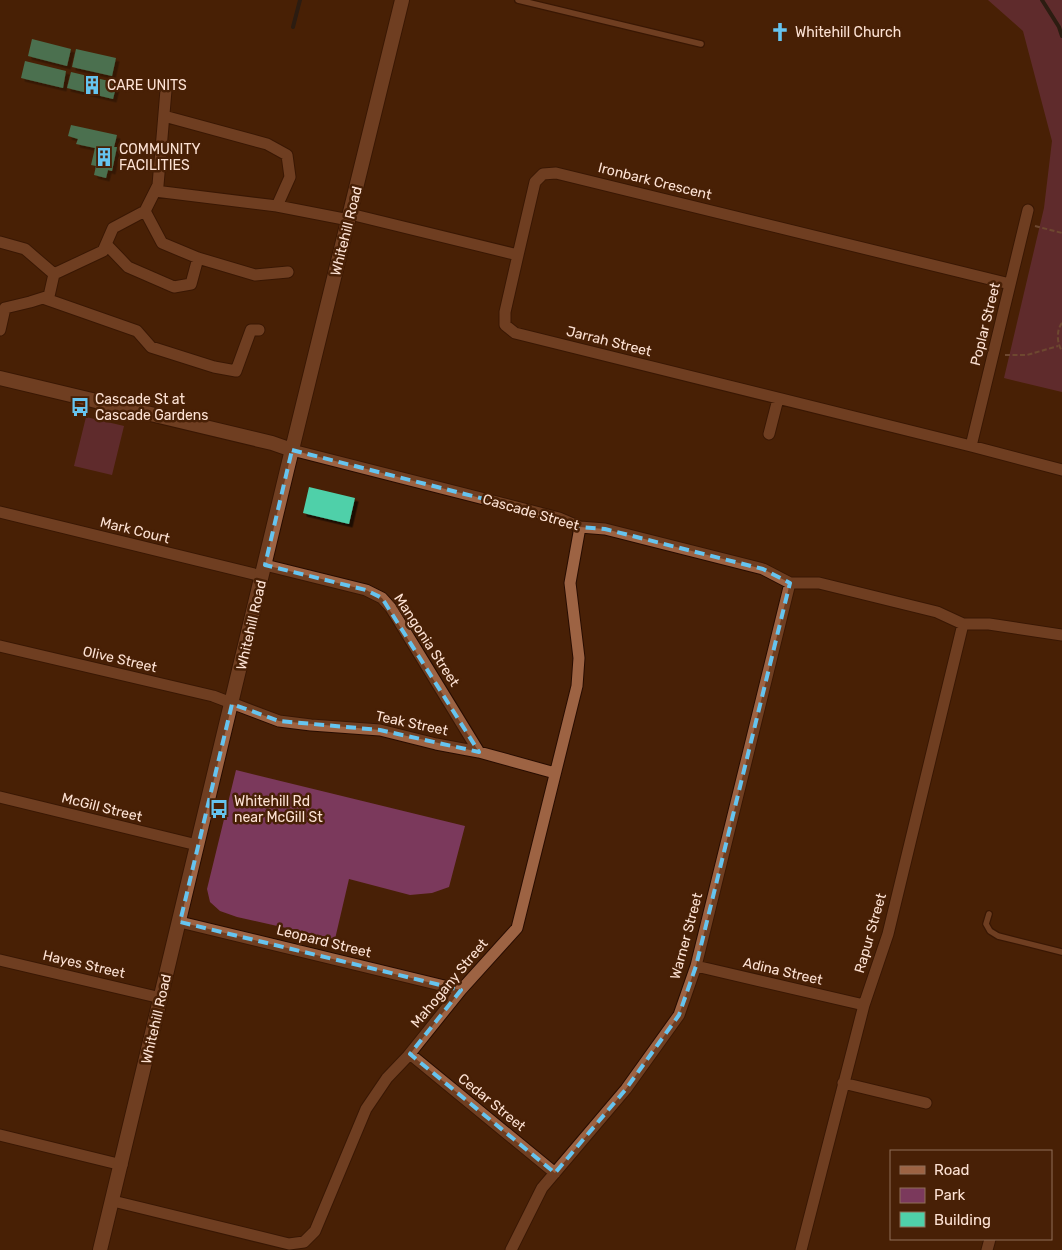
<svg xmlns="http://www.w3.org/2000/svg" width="1062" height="1250" viewBox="0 0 1062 1250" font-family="Rubik,sans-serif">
	<defs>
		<filter id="shadow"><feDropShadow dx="3.5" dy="3.5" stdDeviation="0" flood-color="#0009"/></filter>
	</defs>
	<rect width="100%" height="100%" fill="#482006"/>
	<path fill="#7b395c" d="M 988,0 L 1062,0 L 1062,392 L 1004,378 L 1044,208 L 1052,141 L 1023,31 Z
		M 86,417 L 124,426 L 112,475 L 74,466 Z
		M 236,770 L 465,826 L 449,887 L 432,893 L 410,895 L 349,879 L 335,939 L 237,917 L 220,911 L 210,902 L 207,889 Z"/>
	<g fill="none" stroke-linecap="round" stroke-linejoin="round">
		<path stroke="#09181f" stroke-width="4" d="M 1042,0 L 1059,27 L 1062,36
			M 293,27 L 300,0"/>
	</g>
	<path fill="#4fd0a9" filter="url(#shadow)" d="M 32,39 L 71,49 L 67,66 L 28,56 Z
		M 76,49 L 116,58 L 112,76 L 72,67 Z
		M 25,61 L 66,71 L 63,88 L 21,78 Z
		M 71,72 L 117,83 L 113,99 L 67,88 Z
		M 71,125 L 117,135 L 114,147 L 117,147 L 112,171 L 108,170 L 106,178 L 94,175 L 96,166 L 91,165 L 95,148 L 76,144 L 78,139 L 68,136 Z
		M 309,487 L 355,498 L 349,524 L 303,513 Z"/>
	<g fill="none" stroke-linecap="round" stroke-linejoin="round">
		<g stroke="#270c00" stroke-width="8">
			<path id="service" d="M 518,0 L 701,44
				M 989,914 L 986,924 L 990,931 L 998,936 L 1062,952"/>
		</g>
		<g stroke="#270c00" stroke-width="13">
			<path id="minor" d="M 164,116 L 267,144 L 287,155 L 290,177 L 277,206
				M 155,191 L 277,206 L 349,220
				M 145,211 L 162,243 L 198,258 L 255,275 L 288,272
				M 350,214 L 518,255 L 535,182 L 543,174 L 556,173 L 1010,284
				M 0,242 L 25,249 L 54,274 L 49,296 L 30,302 L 5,308
				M 106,244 L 128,267 L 174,287 L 191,284 L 198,258
				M 518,255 L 505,312 L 505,325 L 515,333 L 971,446 L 1062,470
				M 54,274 L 103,251 L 113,228 L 145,211 L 158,185 L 166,90
				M 43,298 L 137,331 L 151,347 L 214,367 L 236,371 L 251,330 L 259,330
				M 0,330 L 5,308
				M 769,434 L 778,399
				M 971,446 L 1028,210
				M 292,450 L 559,518 L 580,527 L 605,529 L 763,569 L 790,583 L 819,583 L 937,612 L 963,624 L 989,624 L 1062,635
				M 0,512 L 262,576
				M 265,565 L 366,590 L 382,598 L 391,608 L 479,752
				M 0,646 L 213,696 L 279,721 L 311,725 L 380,730 L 436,744 L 479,752 L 555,773
				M 0,797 L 197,845
				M 180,922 L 461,990
				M 0,960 L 161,998
				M 696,966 L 864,1005
				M 410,1054 L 555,1173
				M 843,1083 L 926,1103
				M 0,1135 L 122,1165
				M 113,1201 L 289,1244 L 304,1242 L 315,1231 L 366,1109 L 387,1078 L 408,1056 L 461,990 L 517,928 L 577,686 L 579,658 L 570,583 L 580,527
				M 511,1250 L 542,1188 L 626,1089 L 679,1015 L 696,966 L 790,583
				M 801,1250 L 864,1005 L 888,934 L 963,624
				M 987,1250 L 990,1239"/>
		</g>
		<g stroke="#270c00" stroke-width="16">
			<path id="tertiary" d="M 0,378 L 272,443 L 292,450
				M 100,1250 L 287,470 L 402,0"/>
		</g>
		<path stroke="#9b7965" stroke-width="2" stroke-dasharray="5 2.5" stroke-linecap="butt" d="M 1035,226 L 1062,233
			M 1062,323 C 1056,330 1057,344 1062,351
			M 1005,355 L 1027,355 L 1058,346"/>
		<use href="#service" stroke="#9d6343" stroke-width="5.5"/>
		<use href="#minor" stroke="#9d6343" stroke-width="11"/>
		<use href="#tertiary" stroke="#9d6343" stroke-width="14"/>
	</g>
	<path d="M0 0H1062V1250H0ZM 292,450 L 559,518 L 580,527 L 605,529 L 763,569 L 790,583 L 696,966 L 679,1015 L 626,1089 L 555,1173 L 410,1054 L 461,990 L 180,922 L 232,704 L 279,721 L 380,730 L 479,752 L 382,598 L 366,590 L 265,565 Z" fill="#482006" fill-opacity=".55" fill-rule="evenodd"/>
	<path fill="none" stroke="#66c4ef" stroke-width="4" stroke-dasharray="10 6" stroke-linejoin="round" d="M 292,450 L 559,518 L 580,527 L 605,529 L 763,569 L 790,583 L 696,966 L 679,1015 L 626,1089 L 555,1173 L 410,1054 L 461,990 L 180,922 L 232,704 L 279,721 L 380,730 L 479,752 L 382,598 L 366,590 L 265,565 Z"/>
	<defs>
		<g id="church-bare" transform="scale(1.5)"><path d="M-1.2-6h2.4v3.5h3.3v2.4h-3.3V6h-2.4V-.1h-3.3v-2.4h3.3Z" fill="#66c4ef" stroke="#482006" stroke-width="2.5" paint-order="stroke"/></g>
		<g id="building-bare" transform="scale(1.5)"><path d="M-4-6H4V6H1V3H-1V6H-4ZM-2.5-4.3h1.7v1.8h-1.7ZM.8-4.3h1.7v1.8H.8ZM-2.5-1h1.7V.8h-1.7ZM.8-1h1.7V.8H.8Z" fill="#66c4ef" stroke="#482006" stroke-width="2.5" paint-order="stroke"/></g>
		<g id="bus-bare" transform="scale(1.5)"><path d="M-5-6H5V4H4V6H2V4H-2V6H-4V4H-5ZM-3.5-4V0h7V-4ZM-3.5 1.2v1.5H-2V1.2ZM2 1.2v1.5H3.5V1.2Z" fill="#66c4ef" stroke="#482006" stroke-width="2.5" paint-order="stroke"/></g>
	</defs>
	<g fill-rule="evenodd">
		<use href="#church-bare" x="780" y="32"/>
		<use href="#building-bare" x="92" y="85"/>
		<use href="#building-bare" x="104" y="157"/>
		<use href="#bus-bare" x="80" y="407"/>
		<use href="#bus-bare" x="219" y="809"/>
	</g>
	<g text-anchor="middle" stroke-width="5" stroke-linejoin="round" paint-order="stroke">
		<g font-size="14" fill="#fde2d4" stroke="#482006" text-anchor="start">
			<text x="795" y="37">Whitehill Church</text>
			<text x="107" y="90">CARE UNITS</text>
			<text x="119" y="154">COMMUNITY<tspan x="119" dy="16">FACILITIES</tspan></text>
			<text x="95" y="404">Cascade St at<tspan x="95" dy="16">Cascade Gardens</tspan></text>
			<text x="234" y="806">Whitehill Rd<tspan x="234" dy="16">near McGill St</tspan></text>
		</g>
		<g font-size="14" fill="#fde2d4" stroke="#482006">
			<text transform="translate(655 181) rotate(14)" y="5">Ironbark Crescent</text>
			<text transform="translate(346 231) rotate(-76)" y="5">Whitehill Road</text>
			<text transform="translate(985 324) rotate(-76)" y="5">Poplar Street</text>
			<text transform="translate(609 341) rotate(14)" y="5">Jarrah Street</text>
			<text transform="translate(531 512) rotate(16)" y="5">Cascade Street</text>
			<text transform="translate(135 530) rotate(14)" y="5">Mark Court</text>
			<text transform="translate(251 625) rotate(-77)" y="5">Whitehill Road</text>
			<text transform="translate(427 640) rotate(57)" y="5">Mangonia Street</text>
			<text transform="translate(120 659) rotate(13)" y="5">Olive Street</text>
			<text transform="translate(412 723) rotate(12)" y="5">Teak Street</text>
			<text transform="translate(102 807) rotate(14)" y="5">McGill Street</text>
			<text transform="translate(870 933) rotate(-74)" y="5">Rapur Street</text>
			<text transform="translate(686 936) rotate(-75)" y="5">Warner Street</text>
			<text transform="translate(324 941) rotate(14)" y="5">Leopard Street</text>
			<text transform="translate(84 964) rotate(13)" y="5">Hayes Street</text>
			<text transform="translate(783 971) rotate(13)" y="5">Adina Street</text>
			<text transform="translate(449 983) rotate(-50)" y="5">Mahogany Street</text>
			<text transform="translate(156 1019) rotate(-77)" y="5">Whitehill Road</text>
			<text transform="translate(492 1102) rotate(39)" y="5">Cedar Street</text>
		</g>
	</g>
	<rect x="890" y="1150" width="162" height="90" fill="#482006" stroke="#906e58"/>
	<rect x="900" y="1166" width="25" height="8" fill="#9d6343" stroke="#906e58"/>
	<text x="934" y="1175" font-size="15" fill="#fde2d4">Road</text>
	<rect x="900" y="1188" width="25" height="15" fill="#7b395c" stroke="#906e58"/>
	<text x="934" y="1200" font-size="15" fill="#fde2d4">Park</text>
	<rect x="900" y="1212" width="25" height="15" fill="#4fd0a9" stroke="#906e58"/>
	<text x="934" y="1225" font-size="15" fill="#fde2d4">Building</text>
</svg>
